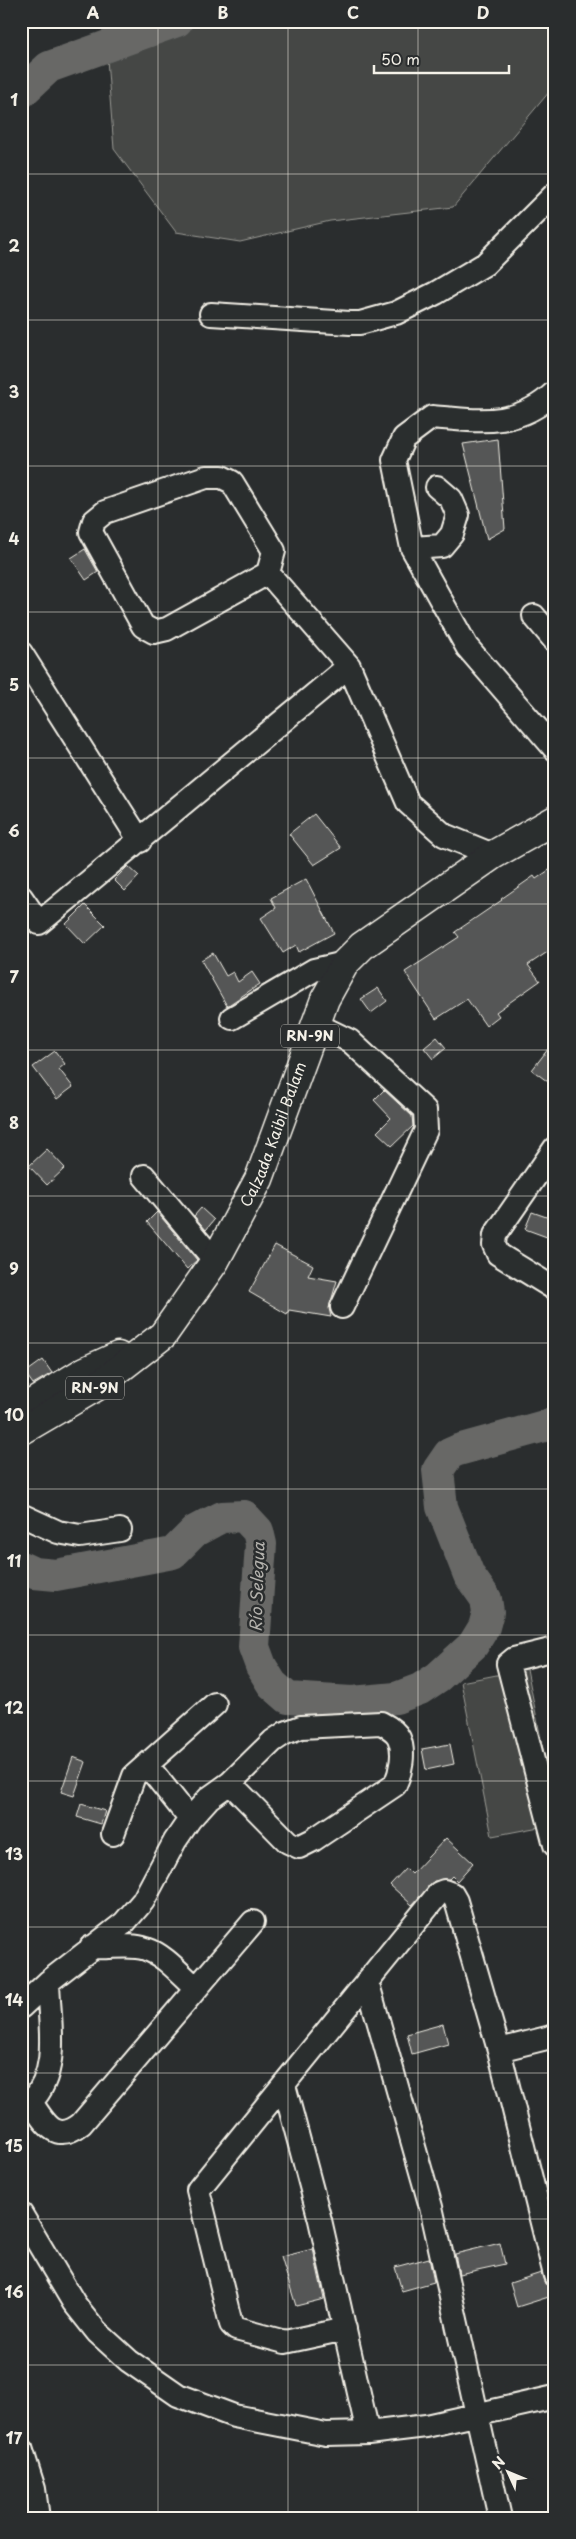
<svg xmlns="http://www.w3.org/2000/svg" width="576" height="2539" viewBox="0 0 576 2539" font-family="'Playpen Sans',sans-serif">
	<rect width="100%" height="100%" fill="#2a2d2e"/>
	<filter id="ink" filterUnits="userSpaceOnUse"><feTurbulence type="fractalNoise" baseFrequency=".02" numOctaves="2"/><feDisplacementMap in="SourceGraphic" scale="10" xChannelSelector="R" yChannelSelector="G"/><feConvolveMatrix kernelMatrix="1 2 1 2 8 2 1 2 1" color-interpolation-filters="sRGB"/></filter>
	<g filter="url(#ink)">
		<path fill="#444645" stroke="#9c9c96" d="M 104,21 L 555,21 L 555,85 L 453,207 L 330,221 L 240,242 L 176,232 L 114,149 Z
			M 527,1669 L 555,1809 L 555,1824 L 492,1836 L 461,1682 Z"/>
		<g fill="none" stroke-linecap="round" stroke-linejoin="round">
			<path stroke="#676866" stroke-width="32" d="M 21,93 L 49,67 L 177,21
				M 21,1567 L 34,1573 L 56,1575 L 173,1553 L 195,1531 L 212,1522 L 222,1517 L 244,1516 L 258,1531 L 261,1544 L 254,1647 L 261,1666 L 272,1684 L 288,1698 L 352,1702 L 396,1698 L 420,1689 L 438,1677 L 473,1645 L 484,1627 L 488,1612 L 486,1599 L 469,1575 L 442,1507 L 438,1470 L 449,1454 L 458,1450 L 555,1423"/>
		</g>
		<path fill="#555756" stroke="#f4f1e8" d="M 498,439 L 505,529 L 487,539 L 463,444 Z
			M 85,549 L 98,572 L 86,580 L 71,558 Z
			M 314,814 L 341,848 L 314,865 L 289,834 Z
			M 128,866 L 139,876 L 125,891 L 114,880 Z
			M 555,866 L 555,947 L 528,965 L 540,981 L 496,1012 L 499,1016 L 486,1026 L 467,999 L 436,1019 L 405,972 L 459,937 L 455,932 L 502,900 L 501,899 L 534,876 L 536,879 Z
			M 306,879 L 334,933 L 299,952 L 296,945 L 283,953 L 261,918 L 276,908 L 271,898 Z
			M 85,905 L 105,925 L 85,944 L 66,924 Z
			M 213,953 L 226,976 L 233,972 L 238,982 L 252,972 L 260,984 L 227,1006 L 201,960 Z
			M 378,988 L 387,1001 L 371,1013 L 361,999 Z
			M 437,1037 L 446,1048 L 433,1059 L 424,1048 Z
			M 555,1040 L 555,1087 L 532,1070 Z
			M 55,1051 L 65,1064 L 59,1069 L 73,1087 L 57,1099 L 33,1067 Z
			M 384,1090 L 412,1116 L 413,1126 L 392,1146 L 377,1132 L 391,1118 L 374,1100 Z
			M 47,1149 L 65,1168 L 47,1185 L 29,1166 Z
			M 201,1208 L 214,1220 L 206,1230 L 194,1216 Z
			M 157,1212 L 197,1260 L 187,1269 L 147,1222 Z
			M 532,1212 L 555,1220 L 555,1240 L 525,1229 Z
			M 275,1245 L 313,1265 L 308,1276 L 337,1281 L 329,1308 L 331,1317 L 289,1310 L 287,1314 L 249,1292 Z
			M 43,1360 L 52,1373 L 33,1384 L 25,1373 Z
			M 450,1744 L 454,1764 L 426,1770 L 422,1749 Z
			M 73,1757 L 86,1762 L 74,1796 L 61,1792 Z
			M 81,1804 L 105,1811 L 101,1824 L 77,1817 Z
			M 446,1838 L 473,1863 L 457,1881 L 452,1876 L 449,1879 L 434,1881 L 412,1905 L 390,1885 L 406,1868 L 412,1874 Z
			M 443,2024 L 448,2044 L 412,2054 L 407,2034 Z
			M 500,2243 L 505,2264 L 459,2274 L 455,2254 Z
			M 313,2249 L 324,2299 L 296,2306 L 281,2257 Z
			M 429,2258 L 434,2282 L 402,2291 L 395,2267 Z
			M 541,2273 L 545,2284 L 553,2288 L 555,2295 L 517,2307 L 510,2283 Z"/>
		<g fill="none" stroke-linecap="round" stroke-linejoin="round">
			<g stroke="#f4f1e8" stroke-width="26">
				<path id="minor" d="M 211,314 L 350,323 L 360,323 L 396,313 L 436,293 L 485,264 L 555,194
					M 555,392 C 518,428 479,421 432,417 L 404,438 L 394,460 L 412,548 L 467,647 L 555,749
					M 206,477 L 222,477 L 232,482 L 274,551 L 268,573 L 167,629 L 154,632 L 143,626 L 91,532 L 94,521 L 105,512 Z
					M 412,548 L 442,546 L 452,534 L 458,515 L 451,499 L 437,487
					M 268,573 L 349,666 L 408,803 L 444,835 L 493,855
					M 534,616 L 555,641
					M 21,653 L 140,841
					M 21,897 L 39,923 L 349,666
					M 232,1018 L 314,970 L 345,963
					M 315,1024 L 350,1041 L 425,1110 L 426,1130 L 342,1307
					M 555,1148 L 495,1235 L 494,1245 L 498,1254 L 555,1289
					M 144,1176 L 215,1261
					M 21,1515 L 58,1532 L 80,1536 L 120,1530
					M 555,1649 L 514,1659 L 508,1664 L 555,1845
					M 147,1765 L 190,1819
					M 113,1834 L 134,1776 L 215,1704
					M 91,1947 C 109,1949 129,1943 146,1949 C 165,1955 181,1975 196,1988
					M 367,1981 L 431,2207 L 500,2518
					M 21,2007 L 48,1982 L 124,1923 L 143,1901 L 175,1841 L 190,1819 L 209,1798 L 230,1783 L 273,1741 L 285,1733 L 301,1727 L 381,1723 C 387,1726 396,1731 399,1738 C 405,1752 401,1772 395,1785 L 313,1840 L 299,1847 L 288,1842 L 230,1783
					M 499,2050 L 555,2036
					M 284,2085 L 320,2220 L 368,2433
					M 21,2102 L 31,2102 C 61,2071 49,2022 48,1982
					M 31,2102 C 45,2123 55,2144 81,2124 L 253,1922
					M 21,2214 L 74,2303 L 97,2332 L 129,2361 L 178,2395 L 234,2416 L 326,2434 L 368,2433 L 426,2426 L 555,2397
					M 345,2329 L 285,2342 L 236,2329 L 231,2324 L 198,2190 L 439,1893 L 444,1891 L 452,1894 L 456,1901 L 499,2050 L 555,2275
					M 21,2448 L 34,2489 L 38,2518"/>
			</g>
			<g stroke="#f4f1e8" stroke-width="31">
				<g id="major">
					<path d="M 23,1409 L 85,1371 L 118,1356"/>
					<path id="s1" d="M 21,1431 L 96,1387 L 163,1335 L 215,1261 L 259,1179 L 325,999 L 345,963 L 362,946 L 493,855 L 555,820"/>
				</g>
			</g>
			<use href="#minor" stroke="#2a2d2e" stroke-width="22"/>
			<use href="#major" stroke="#2a2d2e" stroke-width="28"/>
		</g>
	</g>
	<path fill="none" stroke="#f4f1e8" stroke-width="1" stroke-opacity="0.55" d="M 158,21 L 158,2518M 288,21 L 288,2518M 418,21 L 418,2518M 21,174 L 555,174M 21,320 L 555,320M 21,466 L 555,466M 21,612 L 555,612M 21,758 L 555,758M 21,904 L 555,904M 21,1050 L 555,1050M 21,1196 L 555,1196M 21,1343 L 555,1343M 21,1489 L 555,1489M 21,1635 L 555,1635M 21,1781 L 555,1781M 21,1927 L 555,1927M 21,2073 L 555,2073M 21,2219 L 555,2219M 21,2365 L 555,2365"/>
	<g text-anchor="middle" stroke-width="5" stroke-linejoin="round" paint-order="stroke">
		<g fill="#2a2d2e" stroke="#b7b6b0" stroke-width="1">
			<rect x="281" y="1024.5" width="58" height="23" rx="4"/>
			<rect x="66" y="1376.5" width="58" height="23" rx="4"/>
		</g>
		<g font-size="14" font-weight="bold" fill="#f4f1e8">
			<text x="310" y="1041">RN-9N</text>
			<text x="95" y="1393">RN-9N</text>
		</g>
		<g font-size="15" fill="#f4f1e8" stroke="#2a2d2e">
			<text dy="5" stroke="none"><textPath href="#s1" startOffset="402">Calzada Kaibil Balam</textPath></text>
		</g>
		<g font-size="16" font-style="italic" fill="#b5b3ae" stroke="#2a2d2e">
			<text transform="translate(257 1587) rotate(-88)" y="6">Río Selegua</text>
		</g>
	</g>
	<rect width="576" height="2539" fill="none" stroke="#2a2d2e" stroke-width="55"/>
	<g transform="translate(508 2472) rotate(314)" stroke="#2a2d2e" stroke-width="4" paint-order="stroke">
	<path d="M0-4L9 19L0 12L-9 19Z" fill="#f4f1e8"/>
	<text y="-8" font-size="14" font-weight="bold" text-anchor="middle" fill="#f4f1e8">N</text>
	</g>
	<path d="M374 65v8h135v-8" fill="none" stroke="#f4f1e8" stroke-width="2.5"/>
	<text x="381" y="65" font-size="15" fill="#f4f1e8" stroke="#2a2d2e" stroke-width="4" paint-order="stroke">50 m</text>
	<rect x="28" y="28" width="520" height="2484" fill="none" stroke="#f4f1e8" stroke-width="2"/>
	<g font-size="16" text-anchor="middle" font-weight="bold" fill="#f4f1e8">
		<text x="93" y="19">A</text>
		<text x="223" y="19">B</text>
		<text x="353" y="19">C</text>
		<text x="483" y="19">D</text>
		<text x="14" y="106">1</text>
		<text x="14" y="252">2</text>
		<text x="14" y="398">3</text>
		<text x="14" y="545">4</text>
		<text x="14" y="691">5</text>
		<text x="14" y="837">6</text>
		<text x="14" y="983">7</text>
		<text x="14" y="1129">8</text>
		<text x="14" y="1275">9</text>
		<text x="14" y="1421">10</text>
		<text x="14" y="1567">11</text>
		<text x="14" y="1714">12</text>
		<text x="14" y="1860">13</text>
		<text x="14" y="2006">14</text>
		<text x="14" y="2152">15</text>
		<text x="14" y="2298">16</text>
		<text x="14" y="2444">17</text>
	</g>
</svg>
